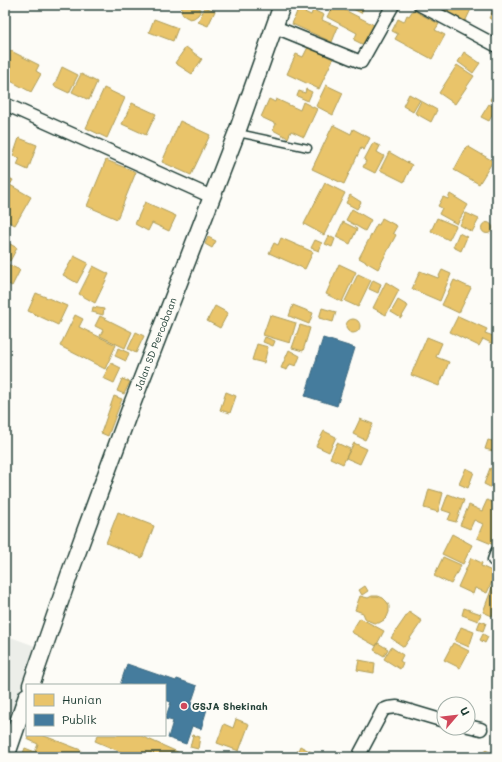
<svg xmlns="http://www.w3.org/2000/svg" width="502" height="762" viewBox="0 0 502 762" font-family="Mali,sans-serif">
	<rect width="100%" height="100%" fill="#fdfcf7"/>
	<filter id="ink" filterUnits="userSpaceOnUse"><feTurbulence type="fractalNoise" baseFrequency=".025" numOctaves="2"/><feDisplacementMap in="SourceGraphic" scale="8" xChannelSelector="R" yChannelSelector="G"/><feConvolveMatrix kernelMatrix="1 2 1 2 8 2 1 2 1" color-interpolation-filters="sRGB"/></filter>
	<g filter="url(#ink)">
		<path fill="#eceee9" d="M 5,635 L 35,646 L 8,724 L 5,723 Z"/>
		<path fill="#e9c46a" stroke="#ac9c5a" d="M 182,5 L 199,5 L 200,8 L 200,12 L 198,15 L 194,18 L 190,19 L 186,17 L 183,15 L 181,11 Z
			M 333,5 L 335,5 L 374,25 L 364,45 L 354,40 L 357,33 L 327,17 Z
			M 345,5 L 365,5 L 361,13 Z
			M 433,5 L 473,5 L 465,22 Z
			M 496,5 L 497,5 L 497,23 L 489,18 Z
			M 205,7 L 215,11 L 208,26 L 198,22 Z
			M 298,9 L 311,15 L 313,10 L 324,15 L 322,20 L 338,27 L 332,42 L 292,24 Z
			M 413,10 L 439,24 L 435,30 L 445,35 L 432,59 L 395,39 L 398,34 L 392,31 L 398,19 L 404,22 L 407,15 L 409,16 Z
			M 154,19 L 178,28 L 173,41 L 149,32 Z
			M 186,47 L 202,59 L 192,74 L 175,63 Z
			M 308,47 L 333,59 L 319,89 L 287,74 L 296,54 L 303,57 Z
			M 7,49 L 39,65 L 36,71 L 41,74 L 31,92 L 5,78 L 5,53 Z
			M 464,52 L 480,63 L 473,73 L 458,62 Z
			M 457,65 L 474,76 L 455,104 L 439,93 Z
			M 62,67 L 78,75 L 69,93 L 54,86 Z
			M 81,74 L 97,82 L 89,100 L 72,92 Z
			M 326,85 L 343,93 L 333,115 L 316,106 Z
			M 497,87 L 497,104 L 490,100 Z
			M 104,88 L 125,98 L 107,138 L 86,128 Z
			M 306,89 L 312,92 L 308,101 L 297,96 L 299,91 L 305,93 Z
			M 409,94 L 420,100 L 413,112 L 403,106 Z
			M 269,99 L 275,102 L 276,99 L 300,110 L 303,102 L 317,109 L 304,137 L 291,131 L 288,138 L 273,130 L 276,124 L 261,117 Z
			M 421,101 L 437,110 L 431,122 L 415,113 Z
			M 132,103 L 156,114 L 146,135 L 122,124 Z
			M 489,104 L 496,108 L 489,121 L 481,117 Z
			M 180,121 L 210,135 L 191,175 L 162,162 Z
			M 333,125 L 351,134 L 353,129 L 370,138 L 364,150 L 361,148 L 344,184 L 312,169 Z
			M 19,138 L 37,145 L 28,170 L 17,165 L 20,158 L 13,156 Z
			M 373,143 L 380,146 L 377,152 L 384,156 L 375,173 L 363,167 L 366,161 L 364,160 Z
			M 467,146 L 493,161 L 479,184 L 454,170 Z
			M 389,152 L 412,165 L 404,182 L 380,170 Z
			M 106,160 L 136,172 L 117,219 L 87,206 Z
			M 5,176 L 13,180 L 10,185 L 31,197 L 15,225 L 5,220 Z
			M 325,183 L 345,193 L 324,235 L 304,224 Z
			M 450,194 L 468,205 L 457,224 L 439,214 L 442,208 L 438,206 L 443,197 L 448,199 Z
			M 350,195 L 361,202 L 357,209 L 346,203 Z
			M 145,202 L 176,216 L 169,231 L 152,223 L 148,231 L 135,224 Z
			M 352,209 L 371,220 L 365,231 L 346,220 Z
			M 466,213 L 479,219 L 472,232 L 460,225 Z
			M 382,218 L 397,226 L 393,233 L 396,235 L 378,269 L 359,258 L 377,224 L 379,225 Z
			M 437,218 L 456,226 L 449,240 L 431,231 Z
			M 343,222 L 357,229 L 350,244 L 336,237 Z
			M481.5 228a5.5 5.5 0 1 1 11 0a5.5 5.5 0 1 1-11 0Z
			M 459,233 L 467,237 L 461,251 L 453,247 Z
			M 329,236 L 335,239 L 332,247 L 325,244 Z
			M 208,237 L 216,241 L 212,248 L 205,244 Z
			M 281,238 L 313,252 L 305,269 L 269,253 L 274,243 L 278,245 Z
			M 315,240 L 322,243 L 319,251 L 311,248 Z
			M 5,241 L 17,248 L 10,261 L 5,259 Z
			M 74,256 L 88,263 L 77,283 L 63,275 Z
			M 5,263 L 20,270 L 12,286 L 5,282 Z
			M 339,264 L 356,272 L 342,302 L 326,294 Z
			M 93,266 L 109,274 L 95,303 L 79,294 Z
			M 442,270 L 451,274 L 440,301 L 412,289 L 420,271 L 438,278 Z
			M 358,274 L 371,280 L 358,307 L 345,301 Z
			M 373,280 L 381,284 L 378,293 L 369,289 Z
			M 454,280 L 471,288 L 459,313 L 442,305 Z
			M 386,282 L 399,290 L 386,315 L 373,308 Z
			M 36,293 L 67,306 L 58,325 L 28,311 Z
			M 398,300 L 408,306 L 401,318 L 391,312 Z
			M 293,305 L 313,313 L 309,324 L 289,316 Z
			M 215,306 L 228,313 L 220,328 L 207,321 Z
			M 93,307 L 104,309 L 103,315 L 92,312 Z
			M 322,308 L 336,312 L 333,322 L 319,318 Z
			M 75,315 L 83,319 L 79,327 L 116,345 L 105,369 L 60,346 Z
			M 270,315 L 296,323 L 290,343 L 263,335 Z
			M 100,316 L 132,332 L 125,348 L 100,336 L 103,330 L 95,326 Z
			M 458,316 L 487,329 L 485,333 L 496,337 L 493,344 L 483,339 L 479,346 L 450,332 Z
			M346 326a7 7 0 1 1 14 0a7 7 0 1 1-14 0Z
			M 300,325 L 310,328 L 303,351 L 292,348 Z
			M 136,332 L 144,336 L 136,353 L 128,349 Z
			M 265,337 L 275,341 L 273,346 L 263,342 Z
			M 427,337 L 442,343 L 436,357 L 449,362 L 439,386 L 411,375 Z
			M 257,344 L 268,347 L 264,363 L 252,360 Z
			M 118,348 L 129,353 L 126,361 L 115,356 Z
			M 289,350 L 300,356 L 296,366 L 290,364 L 287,370 L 281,368 Z
			M 111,363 L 121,368 L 114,383 L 103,378 Z
			M 122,379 L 130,382 L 124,394 L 117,391 Z
			M 226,392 L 236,396 L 230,413 L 220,410 Z
			M 114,396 L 122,399 L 108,436 L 101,433 Z
			M 360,419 L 373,424 L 365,440 L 353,434 Z
			M 324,431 L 336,437 L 329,452 L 316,446 Z
			M 488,440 L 496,442 L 493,451 L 485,449 Z
			M 337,443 L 350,449 L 343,464 L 330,458 Z
			M 354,443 L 367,449 L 360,464 L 346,458 Z
			M 466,468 L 474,472 L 468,488 L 459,484 Z
			M 490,468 L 497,471 L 497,494 L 493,492 L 494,489 L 484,484 Z
			M 429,489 L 443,493 L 438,512 L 424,508 Z
			M 448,494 L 464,500 L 456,522 L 448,520 L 451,513 L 442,510 Z
			M 487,500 L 497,504 L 497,537 L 494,545 L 477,538 L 483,524 L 474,520 L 470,529 L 460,525 L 469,505 L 482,511 Z
			M 118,512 L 154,526 L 142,558 L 106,543 Z
			M 452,534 L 472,545 L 463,564 L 442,554 Z
			M 443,557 L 461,565 L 451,584 L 434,576 Z
			M 471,558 L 482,563 L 481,566 L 496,573 L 487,593 L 475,588 L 473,594 L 458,587 Z
			M 497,574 L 497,605 L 492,616 L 483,612 Z
			M 365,586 L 368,591 L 362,595 L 359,590 Z
			M 360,596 L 368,598 L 372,596 L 378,596 L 383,598 L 387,602 L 389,606 L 389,612 L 387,617 L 384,620 L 379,623 L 374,623 L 369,621 L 365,618 L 363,613 L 355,610 Z
			M 464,608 L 481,614 L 478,621 L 462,615 Z
			M 409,612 L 422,621 L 404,647 L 391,638 Z
			M 360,618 L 384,631 L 376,646 L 351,632 Z
			M 480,621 L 486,623 L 483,631 L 477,629 Z
			M 461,627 L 474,632 L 469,647 L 455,641 Z
			M 483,634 L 488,637 L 485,643 L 480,640 Z
			M 378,643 L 388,649 L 384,656 L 374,650 Z
			M 453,643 L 469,651 L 460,668 L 444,660 Z
			M 391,647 L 403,655 L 400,661 L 403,663 L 400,669 L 384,659 Z
			M 359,660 L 375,663 L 374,673 L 357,670 Z
			M 236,719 L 249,724 L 239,751 L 217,743 L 224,724 L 233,728 Z
			M 29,735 L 42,735 L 81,750 L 78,757 L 24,757 L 22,756 L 25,748 L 35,752 L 38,744 L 27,739 Z
			M 98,735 L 139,735 L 189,757 L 133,757 L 95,741 Z
			M 193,735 L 200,737 L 198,749 L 190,747 Z
			M 300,746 L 313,753 L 311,757 L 295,757 Z
			M 485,750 L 497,755 L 497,757 L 482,757 Z"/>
		<path fill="#457b9d" stroke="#3a687e" d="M 323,338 L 355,348 L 337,406 L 305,396 Z
			M 127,664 L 176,681 L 177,679 L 197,686 L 191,704 L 207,709 L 201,729 L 192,726 L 186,744 L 168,738 L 173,721 L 165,719 L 171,702 L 165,700 L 165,685 L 120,685 Z"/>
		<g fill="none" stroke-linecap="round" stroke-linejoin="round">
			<g stroke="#1f3d34" stroke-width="9">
				<path id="lane" d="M 238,133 L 308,148"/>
			</g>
			<g stroke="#1f3d34" stroke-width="15">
				<path id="street" d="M 420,5 L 497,46
					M 275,27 L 361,62 L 393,5
					M 5,104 L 212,197
					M 497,552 L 494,560 L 497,561
					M 468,726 L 481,729
					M 358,757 L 383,710 L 388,708 L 397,707 L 444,721"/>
			</g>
			<g stroke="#1f3d34" stroke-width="19">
				<g id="secondary">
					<path id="s1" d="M 31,685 L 72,567 L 129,412 L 237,132 L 282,5"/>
					<path d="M 6,757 L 27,696"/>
				</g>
			</g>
			<use href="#lane" stroke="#fdfcf7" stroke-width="6"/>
			<use href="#street" stroke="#fdfcf7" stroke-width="12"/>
			<use href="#secondary" stroke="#fdfcf7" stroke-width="16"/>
		</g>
	</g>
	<circle fill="#d1495b" stroke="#fdfcf7" stroke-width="1.5" cx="184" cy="706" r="4"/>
	<g text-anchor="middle" stroke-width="4" stroke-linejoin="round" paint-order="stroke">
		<g font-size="10" fill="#1f3d34" stroke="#fdfcf7">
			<text dy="4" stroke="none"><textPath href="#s1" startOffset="363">Jalan SD Percobaan</textPath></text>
		</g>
		<g font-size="10" font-weight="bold" fill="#1f3d34" stroke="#fdfcf7" text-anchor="start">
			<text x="192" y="710">GSJA Shekinah</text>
		</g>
	</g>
	<rect width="502" height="762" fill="none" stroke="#fdfcf7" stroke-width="20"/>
	<rect x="10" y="10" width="482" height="742" fill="none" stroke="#1f3d34" stroke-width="1.5" filter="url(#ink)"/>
	<rect x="26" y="684" width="140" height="52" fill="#fdfcf7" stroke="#a4b0a9"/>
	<rect x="34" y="694" width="20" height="12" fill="#e9c46a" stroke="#a4b0a9"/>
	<text x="62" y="704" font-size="12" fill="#1f3d34">Hunian</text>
	<rect x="34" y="714" width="20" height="12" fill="#457b9d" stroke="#a4b0a9"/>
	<text x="62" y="724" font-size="12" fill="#1f3d34">Publik</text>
	<g transform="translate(456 716) rotate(62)"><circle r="19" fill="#fdfcf7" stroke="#a4b0a9"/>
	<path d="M0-3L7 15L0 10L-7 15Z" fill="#d1495b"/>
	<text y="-6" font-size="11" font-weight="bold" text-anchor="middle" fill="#1f3d34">U</text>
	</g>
</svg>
